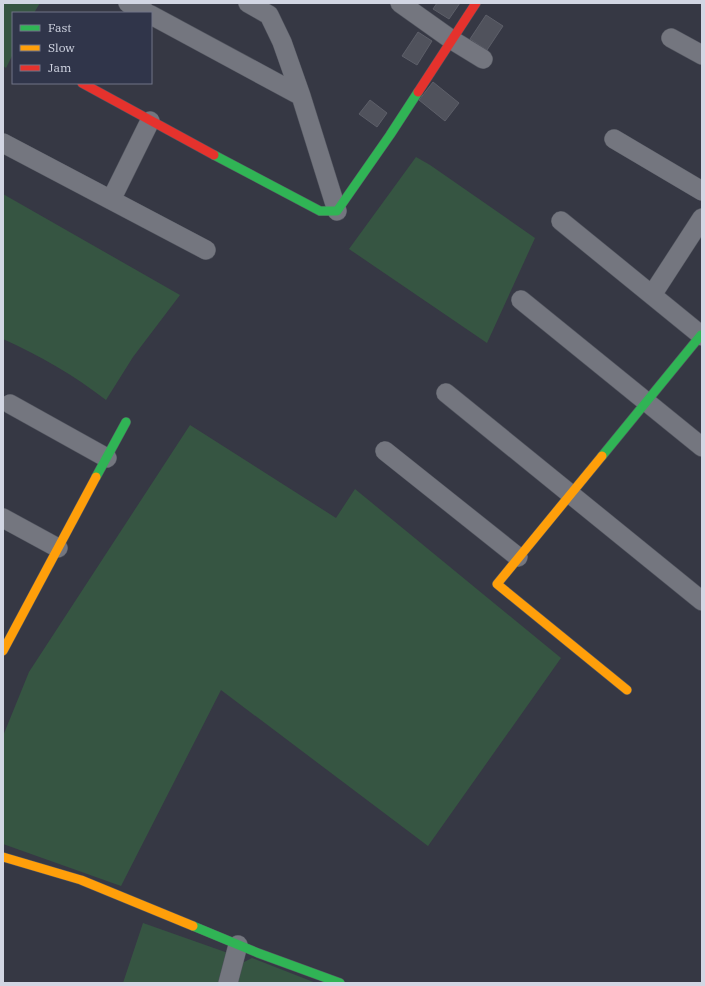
<svg xmlns="http://www.w3.org/2000/svg" width="705" height="986" viewBox="0 0 705 986" font-family="'IBM Plex Serif',serif">
	<rect width="100%" height="100%" fill="#363844"/>
	<path fill="#365542" d="M 3,3 L 40,3 L 34,13 L 13,13 L 13,54 L 6,68 L 3,66 Z
		M 416,157 L 430,165 L 535,238 L 487,343 L 349,249 Z
		M 3,194 L 180,295 L 133,357 L 106,400 C 75,376 39,355 3,339 Z
		M 190,425 L 336,518 L 355,489 L 561,658 L 428,846 L 221,690 L 121,886 L 3,844 L 3,736 L 29,672 Z
		M 143,923 L 228,953 L 221,983 L 123,983 Z
		M 252,958 L 316,983 L 237,983 L 242,963 Z"/>
	<path fill="#50525c" stroke="#5d5f69" d="M 437,3 L 460,3 L 449,19 L 433,9 Z
		M 486,15 L 503,26 L 487,50 L 470,39 Z
		M 418,32 L 432,41 L 417,65 L 402,56 Z
		M 433,82 L 459,103 L 445,121 L 419,100 Z
		M 370,100 L 387,113 L 377,127 L 359,114 Z"/>
	<g fill="none" stroke-linecap="round" stroke-linejoin="round">
		<g stroke="#52555f" stroke-width="20">
			<path id="street" d="M 128,3 L 147,13
				M 248,3 L 269,15 L 282,42 L 301,96 L 337,211
				M 400,3 L 452,40 L 483,59
				M 151,15 L 301,96
				M 671,38 L 702,55
				M 614,139 L 702,191
				M 3,143 L 206,250
				M 111,200 L 150,121
				M 561,221 L 702,336
				M 652,295 L 702,218
				M 521,300 L 702,447
				M 446,393 L 702,601
				M 10,404 L 107,458
				M 385,451 L 518,557
				M 3,518 L 58,548
				M 228,983 L 238,945"/>
		</g>
		<g stroke="#52555f" stroke-width="10">
			<path id="fast" d="M 214,155 L 320,211 L 337,211 L 390,135 L 418,92
				M 602,456 L 701,335
				M 96,477 L 126,422
				M 193,926 L 258,953 L 340,983"/>
		</g>
		<g stroke="#52555f" stroke-width="10">
			<path id="slow" d="M 602,456 L 497,584 L 627,690
				M 3,651 L 96,477
				M 3,857 L 81,880 L 193,926"/>
		</g>
		<g stroke="#52555f" stroke-width="10">
			<path id="jam" d="M 82,83 L 214,155
				M 418,92 L 476,3"/>
		</g>
		<use href="#street" stroke="#74767f" stroke-width="19"/>
		<use href="#fast" stroke="#30b455" stroke-width="9"/>
		<use href="#slow" stroke="#ff9f0a" stroke-width="9"/>
		<use href="#jam" stroke="#e5322d" stroke-width="9"/>
	</g>
	<rect width="705" height="986" fill="none" stroke="#d2d6e3" stroke-width="8"/>
	<rect x="12" y="12" width="140" height="72" fill="#30354a" stroke="#717587"/>
	<rect x="20" y="25" width="20" height="6" fill="#30b455" stroke="#717587"/>
	<text x="48" y="32" font-size="12" fill="#d2d6e3">Fast</text>
	<rect x="20" y="45" width="20" height="6" fill="#ff9f0a" stroke="#717587"/>
	<text x="48" y="52" font-size="12" fill="#d2d6e3">Slow</text>
	<rect x="20" y="65" width="20" height="6" fill="#e5322d" stroke="#717587"/>
	<text x="48" y="72" font-size="12" fill="#d2d6e3">Jam</text>
</svg>
